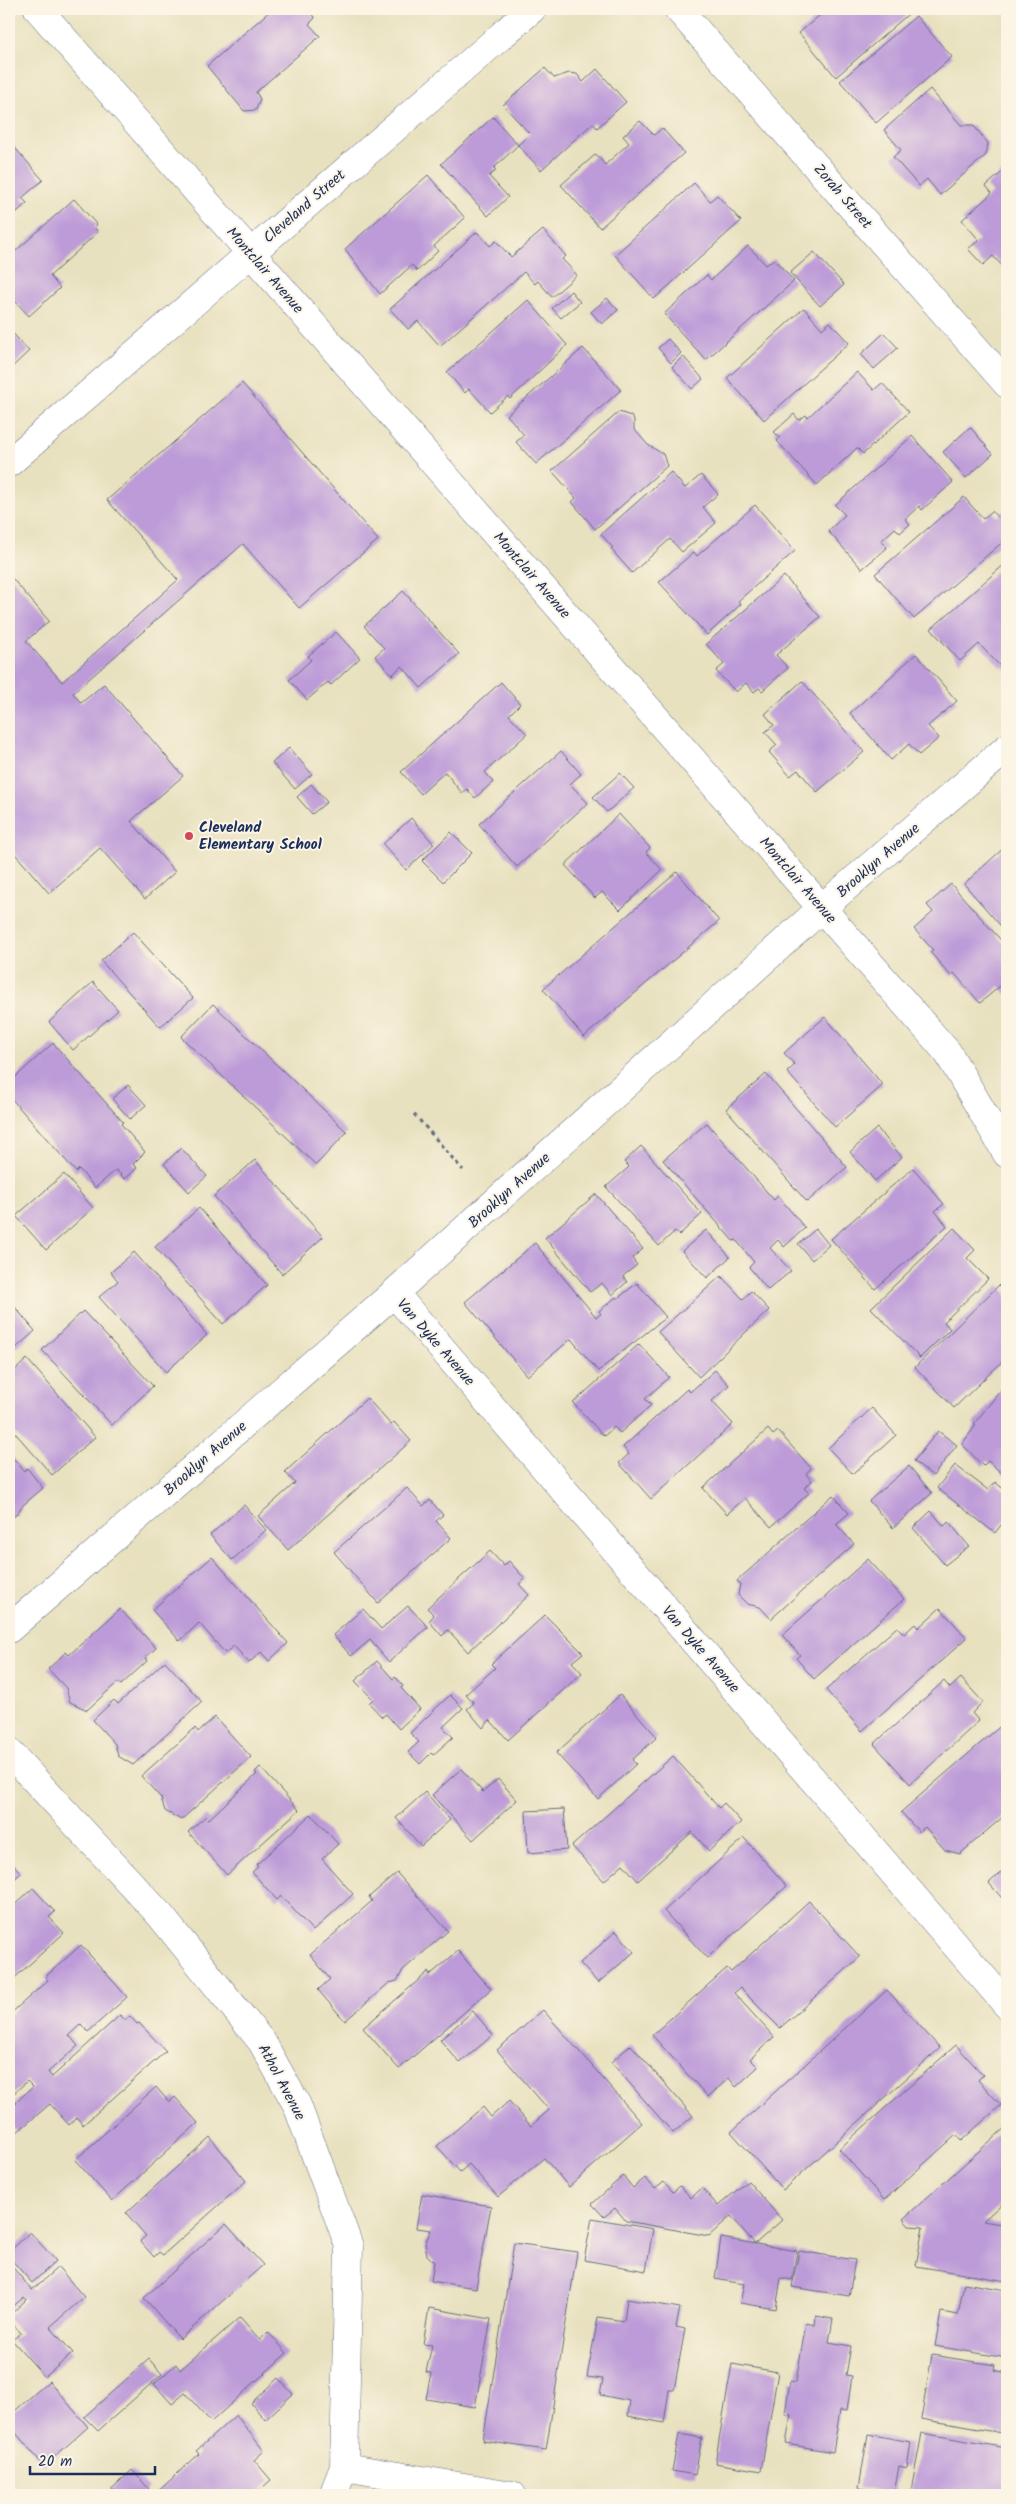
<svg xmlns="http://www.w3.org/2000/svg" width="1016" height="2504" viewBox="0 0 1016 2504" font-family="Kalam,sans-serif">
	<rect width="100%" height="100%" fill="#fcf5e5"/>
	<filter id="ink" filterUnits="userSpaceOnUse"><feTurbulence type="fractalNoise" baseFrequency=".02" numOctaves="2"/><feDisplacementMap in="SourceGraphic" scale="10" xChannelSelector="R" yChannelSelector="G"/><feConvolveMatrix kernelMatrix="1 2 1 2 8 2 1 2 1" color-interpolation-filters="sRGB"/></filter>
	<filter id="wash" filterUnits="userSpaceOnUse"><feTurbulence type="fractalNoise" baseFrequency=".0096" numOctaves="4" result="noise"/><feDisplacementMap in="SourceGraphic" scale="20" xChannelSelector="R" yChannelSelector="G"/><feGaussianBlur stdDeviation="1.12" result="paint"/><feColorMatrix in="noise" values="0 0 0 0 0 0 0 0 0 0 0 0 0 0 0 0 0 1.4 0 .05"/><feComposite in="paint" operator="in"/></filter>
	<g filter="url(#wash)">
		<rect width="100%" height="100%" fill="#e8e1bf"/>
		<g id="blocks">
			<path fill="#bd9bd8" d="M 272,9 L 307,9 L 315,18 L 309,24 L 320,36 L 256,92 L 260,99 L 256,110 L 244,111 L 207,66 Z
				M 827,9 L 911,9 L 913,10 L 836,77 L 799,33 Z
				M 916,16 L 952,57 L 876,123 L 840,81 Z
				M 545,68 L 554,78 L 569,73 L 577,74 L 583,82 L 597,69 L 626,102 L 597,128 L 593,123 L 541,170 L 518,145 L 494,168 L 496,171 L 489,176 L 508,197 L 488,216 L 441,164 L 493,117 L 518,145 L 530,134 L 503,105 Z
				M 930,89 L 961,125 L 973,125 L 988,143 L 986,155 L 940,195 L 927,179 L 919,186 L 893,157 L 901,150 L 884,130 Z
				M 640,121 L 654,135 L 662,128 L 684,153 L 600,228 L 561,185 L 596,154 L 605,165 L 629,143 L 623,136 Z
				M 9,141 L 43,180 L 22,198 L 27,203 L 9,219 Z
				M 1007,168 L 1007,271 L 993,256 L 983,265 L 968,249 L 979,240 L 962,220 L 992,193 L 986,186 Z
				M 428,175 L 465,218 L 434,246 L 438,251 L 417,271 L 412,265 L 380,294 L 345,249 Z
				M 694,183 L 710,201 L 717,195 L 741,221 L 654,299 L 615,255 Z
				M 74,199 L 97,225 L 94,227 L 98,232 L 50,276 L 60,288 L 29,316 L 15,301 L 9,307 L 9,257 Z
				M 543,230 L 566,256 L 562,259 L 577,275 L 552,297 L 538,281 L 535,284 L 524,272 L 440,346 L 418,321 L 408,329 L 390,309 L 477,232 L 490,246 L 496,241 L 511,257 Z
				M 748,246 L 766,265 L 774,259 L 794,281 L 706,360 L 664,314 L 707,275 L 711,280 Z
				M 814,252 L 844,285 L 820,306 L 790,273 Z
				M 571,291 L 580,302 L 561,318 L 552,308 Z
				M 607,298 L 618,310 L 602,324 L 591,312 Z
				M 528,300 L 567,345 L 510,399 L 508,396 L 490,412 L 469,389 L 465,393 L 447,372 Z
				M 804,308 L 822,329 L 830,322 L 849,343 L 764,420 L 727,378 Z
				M 9,329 L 29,351 L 9,370 Z
				M 884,333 L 898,348 L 874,369 L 861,354 Z
				M 668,339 L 681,353 L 671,363 L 658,348 Z
				M 583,348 L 621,390 L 536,464 L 516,442 L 524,435 L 507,415 Z
				M 683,356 L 703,379 L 692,389 L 672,367 Z
				M 857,372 L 874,390 L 882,383 L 909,412 L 863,454 L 857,448 L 817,485 L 777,441 L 780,438 L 774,432 L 794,414 L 799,420 L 806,415 L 808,417 Z
				M 242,383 L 378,540 L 299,608 L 243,544 L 73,693 L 81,703 L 104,684 L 183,776 L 131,821 L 175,872 L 145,899 L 100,848 L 49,893 L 9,847 L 9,579 L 11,577 L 49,621 L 26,641 L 62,682 L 178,580 L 107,500 Z
				M 619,412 L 631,416 L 634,420 L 634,429 L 648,445 L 663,454 L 667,466 L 595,529 L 572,502 L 576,498 L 552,471 Z
				M 970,427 L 993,454 L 966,478 L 943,452 Z
				M 912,436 L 953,482 L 922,510 L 919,506 L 905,519 L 910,524 L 900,533 L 895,528 L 881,541 L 887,548 L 862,569 L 828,531 L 845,515 L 835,505 Z
				M 671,472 L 685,488 L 701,475 L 718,494 L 703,507 L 716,523 L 682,552 L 670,539 L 632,573 L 611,549 L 613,548 L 601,534 Z
				M 964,497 L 983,519 L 992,511 L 997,517 L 1007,508 L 1007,538 L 914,619 L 875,574 Z
				M 755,505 L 795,551 L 738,601 L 741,604 L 707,635 L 659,582 L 694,552 L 697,556 Z
				M 1007,562 L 1007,671 L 1002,666 L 1001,667 L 979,644 L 960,661 L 931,629 Z
				M 784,576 L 820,617 L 776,655 L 788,668 L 762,691 L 759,688 L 754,692 L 746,683 L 736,692 L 716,671 L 724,664 L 706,644 Z
				M 403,591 L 459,654 L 421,688 L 402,666 L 392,675 L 375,656 L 384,648 L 364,626 Z
				M 336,632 L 360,658 L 331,685 L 328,682 L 307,700 L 289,680 L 311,660 L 308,656 Z
				M 916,654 L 957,701 L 928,726 L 939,738 L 919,755 L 909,744 L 891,760 L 850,713 Z
				M 802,681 L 864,752 L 817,792 L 798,770 L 790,776 L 769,752 L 777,745 L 765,732 L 774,725 L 765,714 Z
				M 501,682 L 520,704 L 509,715 L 527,734 L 485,772 L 493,782 L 475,798 L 467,789 L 462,793 L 445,772 L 421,794 L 401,772 Z
				M 289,748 L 312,774 L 295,789 L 272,763 Z
				M 561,751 L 581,774 L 570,784 L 588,803 L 517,867 L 479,824 Z
				M 620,773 L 634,788 L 607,812 L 593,797 Z
				M 311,784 L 327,802 L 312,814 L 297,797 Z
				M 619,814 L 650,848 L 646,852 L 662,870 L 620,910 L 602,892 L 595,898 L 565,865 Z
				M 411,818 L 434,844 L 406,870 L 383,844 Z
				M 451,832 L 472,853 L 443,882 L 422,861 Z
				M 1007,845 L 1007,933 L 964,884 Z
				M 677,872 L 719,921 L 584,1037 L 543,989 Z
				M 951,884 L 1007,947 L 1007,995 L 1000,986 L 980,1003 L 954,973 L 951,976 L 930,952 L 933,950 L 914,929 L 933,912 L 927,905 Z
				M 133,932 L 193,998 L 160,1027 L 101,961 Z
				M 93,982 L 118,1010 L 73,1050 L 49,1022 Z
				M 213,1004 L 347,1132 L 316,1165 L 181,1037 Z
				M 825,1017 L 883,1085 L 835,1127 L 787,1072 L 795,1065 L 784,1053 Z
				M 53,1043 L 123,1122 L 121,1124 L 145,1152 L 133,1164 L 137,1168 L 125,1179 L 116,1170 L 95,1188 L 79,1169 L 76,1172 L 9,1096 L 9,1083 Z
				M 766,1074 L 847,1167 L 807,1202 L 726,1109 Z
				M 128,1085 L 146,1105 L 130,1119 L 112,1099 Z
				M 707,1123 L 774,1200 L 778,1196 L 805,1228 L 784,1247 L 778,1240 L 770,1248 L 791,1271 L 768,1290 L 749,1267 L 754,1262 L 736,1240 L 733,1241 L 663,1160 Z
				M 877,1128 L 902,1157 L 875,1181 L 850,1152 Z
				M 641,1146 L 702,1214 L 679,1235 L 675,1231 L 659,1246 L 606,1187 L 629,1167 L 624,1162 Z
				M 181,1148 L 207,1176 L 189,1192 L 164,1164 Z
				M 255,1160 L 323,1237 L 282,1274 L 214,1196 Z
				M 913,1168 L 944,1204 L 935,1211 L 947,1226 L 875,1289 L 831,1239 Z
				M 64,1174 L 93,1208 L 46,1250 L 16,1216 Z
				M 596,1194 L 643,1249 L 632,1258 L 637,1265 L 623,1276 L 627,1282 L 612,1295 L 602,1283 L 590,1292 L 545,1238 Z
				M 199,1208 L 267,1285 L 223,1324 L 155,1247 Z
				M 954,1228 L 975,1250 L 967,1258 L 988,1279 L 944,1322 L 950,1329 L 920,1358 L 871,1308 Z
				M 816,1229 L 829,1245 L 812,1260 L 798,1244 Z
				M 706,1230 L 730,1257 L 707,1278 L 682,1251 Z
				M 535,1243 L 596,1317 L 601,1314 L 599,1311 L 616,1297 L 617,1299 L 637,1283 L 666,1317 L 598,1371 L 571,1339 L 527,1376 L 465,1302 Z
				M 134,1252 L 207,1335 L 166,1372 L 99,1297 L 118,1281 L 111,1272 Z
				M 721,1276 L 743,1299 L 751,1291 L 769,1310 L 699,1377 L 658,1332 Z
				M 999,1285 L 1007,1294 L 1007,1357 L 954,1408 L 915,1367 Z
				M 9,1300 L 35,1331 L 16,1348 L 9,1339 Z
				M 83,1311 L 153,1386 L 112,1425 L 42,1350 Z
				M 639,1344 L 669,1377 L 645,1399 L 651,1405 L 620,1433 L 614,1427 L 604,1436 L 573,1403 Z
				M 27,1359 L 95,1437 L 52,1475 L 9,1426 L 9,1376 Z
				M 715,1370 L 729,1385 L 712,1401 L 733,1424 L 651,1499 L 619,1463 L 629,1454 L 623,1447 L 687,1389 L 690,1392 Z
				M 1007,1382 L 1007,1472 L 1005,1476 L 988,1461 L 983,1466 L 962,1444 L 976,1425 L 974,1424 Z
				M 367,1398 L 391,1425 L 394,1422 L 411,1441 L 288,1550 L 258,1516 L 295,1483 L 285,1472 Z
				M 872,1408 L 896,1435 L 853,1474 L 828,1448 Z
				M 768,1429 L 773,1435 L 778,1431 L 811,1468 L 806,1474 L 812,1481 L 804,1488 L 809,1493 L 771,1527 L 745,1498 L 727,1514 L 703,1488 Z
				M 938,1431 L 957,1445 L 933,1476 L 914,1461 Z
				M 9,1453 L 24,1471 L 27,1468 L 43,1488 L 22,1506 L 16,1515 L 9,1519 Z
				M 955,1465 L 988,1490 L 995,1482 L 1007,1492 L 1007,1517 L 995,1533 L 937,1488 Z
				M 909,1466 L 932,1493 L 893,1528 L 869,1501 Z
				M 407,1488 L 423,1506 L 430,1500 L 443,1515 L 436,1521 L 451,1538 L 378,1603 L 334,1552 Z
				M 833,1495 L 849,1513 L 836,1524 L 854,1544 L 771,1619 L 760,1607 L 747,1604 L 738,1595 L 740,1584 L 737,1581 Z
				M 244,1505 L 266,1530 L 232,1560 L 210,1535 Z
				M 931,1511 L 944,1526 L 949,1522 L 969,1546 L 945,1565 L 913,1528 Z
				M 490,1551 L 504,1566 L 509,1561 L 525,1579 L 519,1584 L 529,1595 L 468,1652 L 448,1630 L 442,1636 L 429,1621 L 434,1615 L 427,1608 Z
				M 212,1557 L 288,1643 L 269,1661 L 261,1652 L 249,1663 L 234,1646 L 225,1653 L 199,1623 L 180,1641 L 152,1610 Z
				M 868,1559 L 904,1599 L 814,1679 L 796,1658 L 800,1655 L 782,1635 Z
				M 408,1606 L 428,1627 L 389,1662 L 370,1640 L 351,1656 L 333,1635 L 363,1609 L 381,1629 Z
				M 940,1608 L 967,1638 L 862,1731 L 826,1690 L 897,1627 L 904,1634 L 915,1624 L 918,1628 Z
				M 120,1609 L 156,1648 L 145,1658 L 147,1661 L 121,1685 L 118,1682 L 87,1710 L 70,1702 L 66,1688 L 48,1669 L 66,1652 L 69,1655 Z
				M 545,1615 L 583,1653 L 572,1662 L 582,1673 L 508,1740 L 490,1720 L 483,1728 L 467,1709 L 474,1703 L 466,1694 L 495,1668 L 491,1664 Z
				M 165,1661 L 202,1702 L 133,1765 L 118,1756 L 115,1744 L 93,1720 L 114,1700 L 118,1704 Z
				M 377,1661 L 393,1679 L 395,1677 L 403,1686 L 401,1688 L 420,1709 L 399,1729 L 386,1714 L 382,1717 L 369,1703 L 373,1699 L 355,1681 Z
				M 961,1678 L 983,1702 L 972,1713 L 979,1721 L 910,1784 L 874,1744 L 944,1681 L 950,1688 Z
				M 450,1695 L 463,1708 L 443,1727 L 453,1737 L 433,1755 L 431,1753 L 420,1764 L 408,1752 L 419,1742 L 410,1733 Z
				M 620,1695 L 657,1737 L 632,1760 L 636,1764 L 598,1799 L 556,1753 Z
				M 215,1717 L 251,1757 L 181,1820 L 165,1811 L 161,1798 L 141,1776 L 195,1728 L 198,1732 Z
				M 1004,1723 L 1007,1725 L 1007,1818 L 1005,1815 L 960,1854 L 945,1850 L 925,1827 L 919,1832 L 901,1812 Z
				M 673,1756 L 719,1808 L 724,1803 L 741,1822 L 709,1851 L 692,1832 L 638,1881 L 623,1864 L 604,1881 L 572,1846 Z
				M 260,1767 L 299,1810 L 227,1875 L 188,1832 L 206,1816 L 209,1819 L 257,1774 L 255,1772 Z
				M 461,1769 L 483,1792 L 498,1779 L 517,1800 L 473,1840 L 432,1795 Z
				M 425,1792 L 450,1820 L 421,1846 L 396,1818 Z
				M 564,1809 L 567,1850 L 528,1853 L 526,1811 Z
				M 311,1814 L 338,1844 L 322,1859 L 353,1894 L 313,1931 L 281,1896 L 277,1900 L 252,1872 L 258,1867 L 256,1865 Z
				M 744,1838 L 787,1886 L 707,1958 L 664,1911 Z
				M 9,1859 L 21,1873 L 9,1884 Z
				M 1007,1867 L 1007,1904 L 989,1883 Z
				M 397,1873 L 448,1931 L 403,1970 L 397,1981 L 389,1983 L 345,2021 L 318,1990 L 330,1979 L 310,1955 L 372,1901 L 369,1897 Z
				M 33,1888 L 55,1912 L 49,1917 L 64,1933 L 9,1983 L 9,1910 Z
				M 809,1901 L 860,1957 L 780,2028 L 740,1988 L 734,1993 L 774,2037 L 750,2059 L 758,2067 L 736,2087 L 729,2078 L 708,2097 L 652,2035 L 727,1968 L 731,1972 Z
				M 616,1931 L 634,1952 L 598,1983 L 580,1963 Z
				M 81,1945 L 127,1997 L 88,2032 L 81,2024 L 69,2035 L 78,2046 L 48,2072 L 52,2077 L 120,2015 L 125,2020 L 130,2016 L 137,2024 L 139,2023 L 166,2051 L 83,2125 L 77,2118 L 69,2125 L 50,2104 L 17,2132 L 9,2123 L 9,2108 L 33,2087 L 27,2081 L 9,2098 L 9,2015 L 48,1980 L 45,1977 Z
				M 458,1951 L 491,1989 L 399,2069 L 363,2028 L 428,1972 L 430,1975 Z
				M 887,1990 L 940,2048 L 783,2190 L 731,2132 Z
				M 543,2010 L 642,2123 L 569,2187 L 544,2158 L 498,2197 L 469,2164 L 460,2172 L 437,2146 L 483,2107 L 491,2117 L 509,2101 L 531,2126 L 549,2110 L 497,2050 Z
				M 473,2011 L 493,2035 L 460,2063 L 440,2040 Z
				M 631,2045 L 693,2116 L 673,2133 L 611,2062 Z
				M 956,2045 L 983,2075 L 978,2080 L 1001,2105 L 961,2141 L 956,2135 L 884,2200 L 839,2149 Z
				M 156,2087 L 169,2102 L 175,2097 L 198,2123 L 112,2201 L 75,2160 Z
				M 1007,2126 L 1007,2199 L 983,2221 L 1007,2225 L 1007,2281 L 916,2266 L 923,2227 L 909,2226 L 903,2219 Z
				M 210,2137 L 246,2181 L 163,2255 L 159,2252 L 154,2257 L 140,2241 L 146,2236 L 126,2213 Z
				M 623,2176 L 633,2188 L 645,2178 L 655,2189 L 664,2182 L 673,2192 L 680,2186 L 691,2198 L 702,2188 L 718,2206 L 748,2181 L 782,2220 L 755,2244 L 731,2216 L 709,2236 L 626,2221 L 615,2208 L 604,2217 L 592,2204 Z
				M 422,2194 L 491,2206 L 476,2288 L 431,2281 L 434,2262 L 427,2255 L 425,2244 L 431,2230 L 416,2228 Z
				M 592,2218 L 653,2229 L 646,2271 L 584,2260 Z
				M 226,2224 L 263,2265 L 180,2339 L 144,2298 Z
				M 30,2232 L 56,2261 L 32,2283 L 9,2257 L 9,2252 Z
				M 721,2238 L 797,2251 L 792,2280 L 781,2278 L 776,2309 L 740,2303 L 744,2284 L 715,2279 Z
				M 514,2243 L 577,2252 L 546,2450 L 483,2441 Z
				M 799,2251 L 855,2260 L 849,2296 L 792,2287 Z
				M 9,2263 L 32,2290 L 58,2267 L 84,2297 L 50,2327 L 73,2353 L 45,2377 L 12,2340 L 21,2333 L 9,2320 L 9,2316 L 26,2300 L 24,2297 L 9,2310 Z
				M 964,2283 L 1007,2290 L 1007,2358 L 935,2346 L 941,2312 L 958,2315 Z
				M 627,2299 L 680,2308 L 676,2327 L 685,2329 L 674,2390 L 669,2390 L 664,2423 L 628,2416 L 630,2401 L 600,2395 L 603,2379 L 587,2377 L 598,2317 L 624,2321 Z
				M 429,2308 L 491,2319 L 475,2407 L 426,2399 L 431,2373 L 426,2372 L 432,2345 L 423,2344 Z
				M 816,2316 L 833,2319 L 829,2342 L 851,2346 L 846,2375 L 852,2376 L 847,2411 L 840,2410 L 833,2452 L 786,2444 L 791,2415 L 785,2414 L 790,2381 L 796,2382 L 806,2323 L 815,2325 Z
				M 240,2317 L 260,2340 L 268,2332 L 287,2353 L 211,2422 L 185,2393 L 172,2404 L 154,2384 L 176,2364 L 180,2370 Z
				M 932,2355 L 995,2365 L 994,2370 L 1007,2373 L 1007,2434 L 921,2419 Z
				M 149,2359 L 162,2374 L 98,2431 L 84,2417 Z
				M 732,2364 L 778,2372 L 761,2471 L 715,2463 Z
				M 278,2378 L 293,2394 L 265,2420 L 251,2403 Z
				M 49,2381 L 88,2427 L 44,2466 L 9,2425 L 9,2416 Z
				M 236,2415 L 264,2451 L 254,2460 L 271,2480 L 254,2495 L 154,2495 L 199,2454 L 196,2451 Z
				M 922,2433 L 1007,2448 L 1007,2495 L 938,2495 L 911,2491 Z
				M 679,2434 L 702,2438 L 695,2475 L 672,2471 Z
				M 868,2434 L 911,2442 L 907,2468 L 899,2466 L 894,2494 L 859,2488 Z
				M 132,2470 L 149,2489 L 142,2495 L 105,2495 Z"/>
		</g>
	</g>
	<g filter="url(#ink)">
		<use href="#blocks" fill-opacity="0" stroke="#636d80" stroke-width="1"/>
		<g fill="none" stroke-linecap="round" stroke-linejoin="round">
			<g stroke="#636d80" stroke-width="29">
				<path id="minor" d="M 38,9 L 948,1053 L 1007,1154
					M 678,9 L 1007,384
					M 9,463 L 532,9
					M 394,1293 L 1007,2005
					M 9,1629 L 394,1293 L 823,907 L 1007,748
					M 9,1752 L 160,1915 L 262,2042 L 297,2105 L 349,2246 L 344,2467 L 333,2495
					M 344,2467 L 512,2495"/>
			</g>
			<path stroke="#636d80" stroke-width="3" stroke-dasharray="4 4" stroke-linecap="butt" d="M 414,1114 L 463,1170"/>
			<use href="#minor" stroke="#fff" stroke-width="28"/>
		</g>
	</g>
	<circle fill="#d1495b" stroke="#fcf5e5" stroke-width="2" cx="189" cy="836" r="5"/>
	<g text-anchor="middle" stroke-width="4" stroke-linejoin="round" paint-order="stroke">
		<g font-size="15" fill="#1b2f5e" stroke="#fcf5e5">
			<text transform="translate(843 196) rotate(49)" y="5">Zorah Street</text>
			<text transform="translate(304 206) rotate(-41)" y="5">Cleveland Street</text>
			<text transform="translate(265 270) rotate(49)" y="5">Montclair Avenue</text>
			<text transform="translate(532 575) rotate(49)" y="5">Montclair Avenue</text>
			<text transform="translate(878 860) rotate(-41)" y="5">Brooklyn Avenue</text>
			<text transform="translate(798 880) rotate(49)" y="5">Montclair Avenue</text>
			<text transform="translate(509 1190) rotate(-42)" y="5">Brooklyn Avenue</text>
			<text transform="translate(436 1342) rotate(49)" y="5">Van Dyke Avenue</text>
			<text transform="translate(205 1458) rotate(-41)" y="5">Brooklyn Avenue</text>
			<text transform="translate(701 1649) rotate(49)" y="5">Van Dyke Avenue</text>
			<text transform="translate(282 2082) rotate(62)" y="5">Athol Avenue</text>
		</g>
		<g font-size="15" font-weight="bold" fill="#1b2f5e" stroke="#fcf5e5" text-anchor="start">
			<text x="199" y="832">Cleveland<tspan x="199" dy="17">Elementary School</tspan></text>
		</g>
	</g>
	<rect width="1016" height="2504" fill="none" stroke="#fcf5e5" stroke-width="30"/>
	<path d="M30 2466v8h125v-8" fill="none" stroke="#1b2f5e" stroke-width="2.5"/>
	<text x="38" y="2466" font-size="15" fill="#1b2f5e" stroke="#fcf5e5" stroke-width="4" paint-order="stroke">20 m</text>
</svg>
